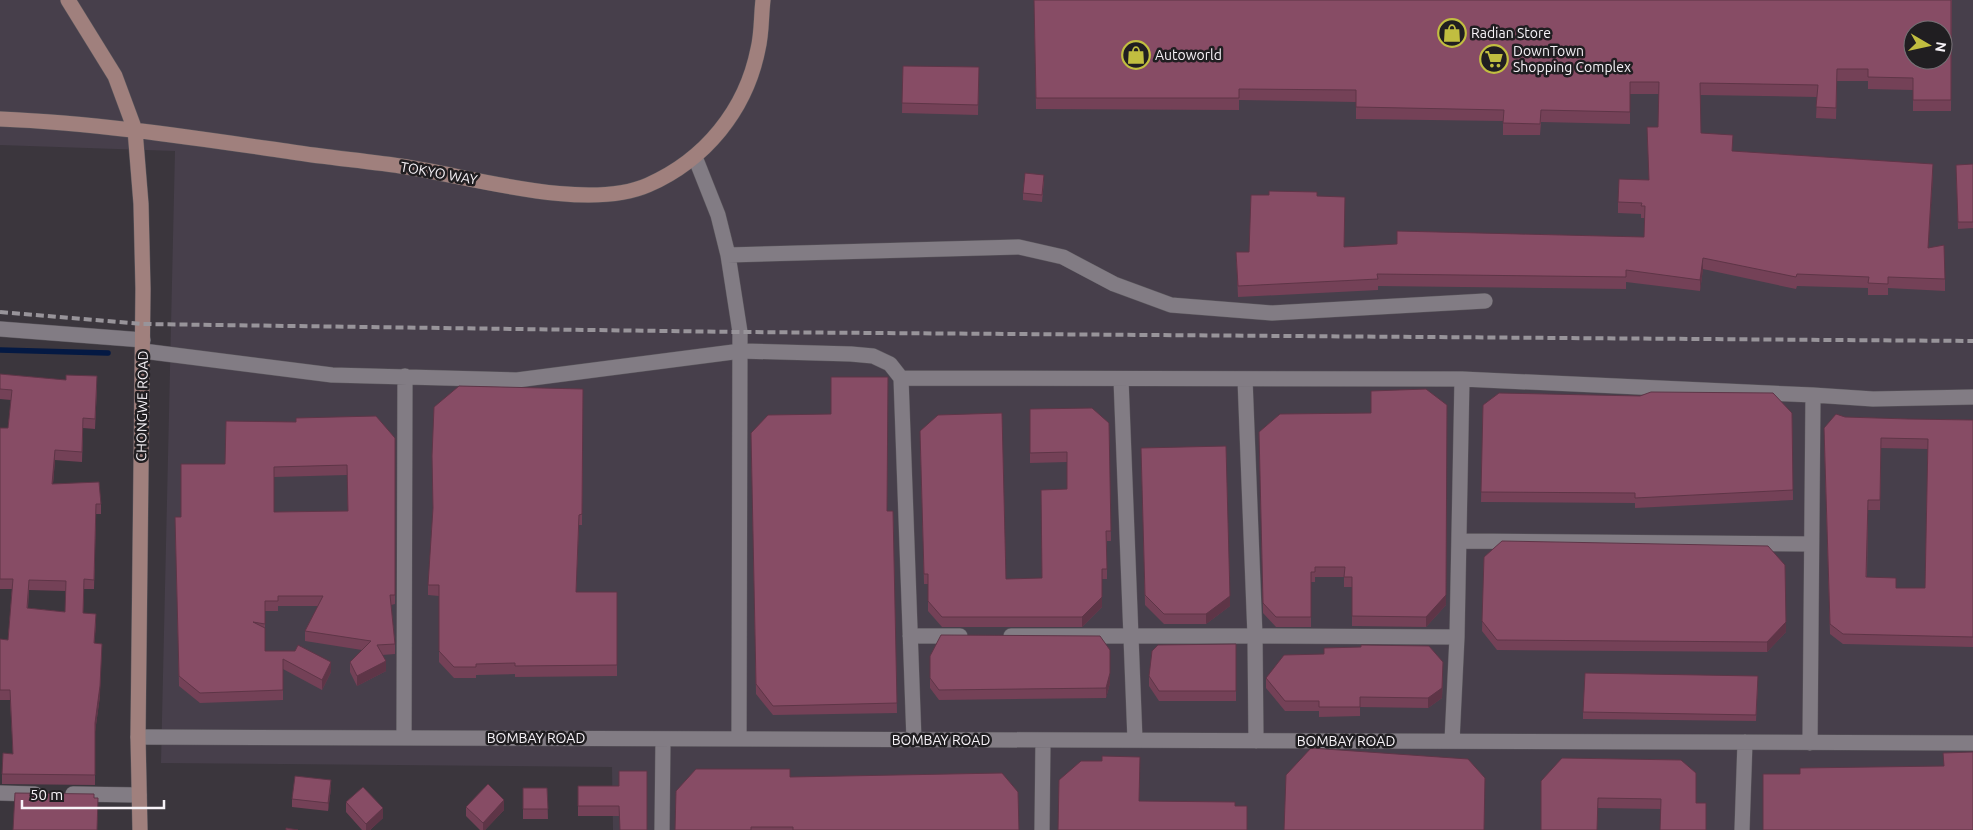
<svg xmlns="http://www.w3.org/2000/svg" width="1973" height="830" viewBox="0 0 1973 830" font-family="Ubuntu,sans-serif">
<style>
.built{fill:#473f4b;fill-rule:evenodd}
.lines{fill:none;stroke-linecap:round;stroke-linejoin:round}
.stream{stroke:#041943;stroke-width:5.5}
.street-casing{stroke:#59555b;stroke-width:16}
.secondary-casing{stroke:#59555b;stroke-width:16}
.street{stroke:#827c84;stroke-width:15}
.secondary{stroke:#a0807d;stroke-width:15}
.rail{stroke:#98949a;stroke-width:4;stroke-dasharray:8 4;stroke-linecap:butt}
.wall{fill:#744157;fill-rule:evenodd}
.shaded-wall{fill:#5e3547}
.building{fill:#874c65;stroke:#5e3547;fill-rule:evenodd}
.labels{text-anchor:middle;stroke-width:5;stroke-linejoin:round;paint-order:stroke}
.poi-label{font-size:14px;fill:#f7f3f8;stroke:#201e21;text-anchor:start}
.street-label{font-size:14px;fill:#f7f3f8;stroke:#201e21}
</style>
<rect width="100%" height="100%" fill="#3b363d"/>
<path class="built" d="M 0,0 L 1973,0 L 1973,830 L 613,830 L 612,767 L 161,763 L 175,151 L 0,145 ZM 1913,30 L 1943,30 L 1943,60 L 1913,60 Z"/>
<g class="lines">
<path class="stream" d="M 0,350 L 108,353"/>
<defs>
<path id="street" d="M 695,157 L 718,215 L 728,255 L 740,332 L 739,739
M 728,255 L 1019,247 L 1063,257 L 1114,284 L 1171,305 L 1272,313 L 1485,301
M 0,329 L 143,340
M 143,351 L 332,375 L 517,380 L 741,351 L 851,354 L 873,356 L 890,364 L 901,378
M 1121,379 L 1135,740
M 1459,541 L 1811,544
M 910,636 L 960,636
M 1011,636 L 1255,636 L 1245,379
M 138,737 L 1973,743
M 404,738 L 405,376
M 914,740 L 901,378 L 1462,379 L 1813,395 L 1873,399 L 1973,397
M 1256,741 L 1255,636 L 1457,637
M 1452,741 L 1457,637 L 1462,379
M 1810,743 L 1813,395
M 0,793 L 35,794
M 73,794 L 139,795
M 662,830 L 663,739
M 1042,830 L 1043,740
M 1742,830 L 1745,742"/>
<path id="secondary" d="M 68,0 L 115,76 L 135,130 L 141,204 L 143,289 L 138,737 L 140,830
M 0,119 C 98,123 195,138 292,152 C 330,158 369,161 407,167 C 472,177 587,212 648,185 C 705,160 746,110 758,49 C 762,33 761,16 763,0"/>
</defs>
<use href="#street" class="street-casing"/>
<use href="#secondary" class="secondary-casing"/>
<use href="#street" class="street"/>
<use href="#secondary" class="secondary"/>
<path class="rail" d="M 0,312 L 143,324 L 740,332 L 1973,341"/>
</g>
<path class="wall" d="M 1034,0 L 1952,0 L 1951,111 L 1913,111 L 1913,90 L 1868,89 L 1868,81 L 1837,81 L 1836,119 L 1816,118 L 1817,97 L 1700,95 L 1701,133 L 1732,151 L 1933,176 L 1928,248 L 1945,279 L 1945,291 L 1888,288 L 1888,295 L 1868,295 L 1868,288 L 1797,286 L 1796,289 L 1703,269 L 1700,291 L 1626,282 L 1626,289 L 1378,286 L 1378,290 L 1238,297 L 1236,252 L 1249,252 L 1317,196 L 1344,247 L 1644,237 L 1644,218 L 1641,218 L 1641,214 L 1618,213 L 1618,202 L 1649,180 L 1658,127 L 1659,94 L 1630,94 L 1630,124 L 1541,122 L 1540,135 L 1503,135 L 1503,121 L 1356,119 L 1356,102 L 1239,100 L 1239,110 L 1036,109 Z
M 903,66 L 979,67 L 978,115 L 902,113 Z
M 1973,164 L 1973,228 L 1958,229 L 1956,165 Z
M 1044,181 L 1042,202 L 1023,200 L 1023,193 Z
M 0,374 L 97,386 L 95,429 L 83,428 L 82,462 L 55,460 L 53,484 L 101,504 L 101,514 L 96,514 L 94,589 L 84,589 L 83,613 L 96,624 L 94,643 L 100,696 L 95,732 L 95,785 L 2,784 L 2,774 L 13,754 L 10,700 L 0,700 L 0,639 L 8,640 L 12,589 L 0,589 L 0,428 L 8,428 L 11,400 L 0,399 ZM 29,590 L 66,591 L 65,612 L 28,608 Z
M 583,389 L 582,525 L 579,525 L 576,592 L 617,592 L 617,676 L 515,677 L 515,674 L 476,675 L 476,678 L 454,678 L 439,662 L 439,596 L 428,595 L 428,585 Z
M 1483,405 L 1792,413 L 1793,500 L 1635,508 L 1635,503 L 1481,502 Z
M 1030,409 L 1109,423 L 1111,541 L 1107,541 L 1107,579 L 1102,579 L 1102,607 L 1082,627 L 942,627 L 928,611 L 928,584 L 924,584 L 920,431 L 1006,579 L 1042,578 L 1067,489 L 1067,462 L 1030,463 Z
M 831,414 L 887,511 L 893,511 L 897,713 L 773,715 L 756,694 L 751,433 Z
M 1845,417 L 1908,419 L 1973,420 L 1973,647 L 1843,644 L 1830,634 L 1824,438 ZM 1881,448 L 1928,449 L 1925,588 L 1896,588 L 1867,577 L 1868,510 L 1880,510 Z
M 1259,432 L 1446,605 L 1426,627 L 1352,626 L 1352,587 L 1344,587 L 1344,577 L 1315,577 L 1315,582 L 1311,582 L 1311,627 L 1276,627 L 1263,613 Z
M 395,438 L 395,604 L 391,605 L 395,644 L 395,654 L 382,655 L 386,671 L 357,686 L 350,672 L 350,662 L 362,650 L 305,641 L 305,631 L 318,606 L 278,606 L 278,611 L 265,611 L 265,651 L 331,672 L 322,690 L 283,669 L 283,700 L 200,703 L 179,686 L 175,517 L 181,517 L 225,464 ZM 347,475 L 348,511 L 274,512 L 274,477 Z
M 1141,448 L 1230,606 L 1206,624 L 1164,624 L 1145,605 Z
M 1484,557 L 1786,632 L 1767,652 L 1497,650 L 1482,631 Z
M 1236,644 L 1236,701 L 1159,701 L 1149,686 L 1149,676 Z
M 930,656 L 1110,683 L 1106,698 L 939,700 L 930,688 Z
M 1443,672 L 1442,698 L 1428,708 L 1360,707 L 1360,716 L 1319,717 L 1319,711 L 1285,711 L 1266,688 L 1266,678 Z
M 1758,683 L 1756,721 L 1583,719 L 1583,712 Z
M 1562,758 L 1681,760 L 1661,809 L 1598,808 Z
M 790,777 L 1019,830 L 675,830 Z
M 578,786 L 619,786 L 619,816 L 578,816 Z
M 331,788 L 328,811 L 292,807 L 292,799 Z
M 523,788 L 547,788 L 548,819 L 523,819 Z
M 346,802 L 383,818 L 370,830 L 362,830 L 346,812 Z
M 466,807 L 504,810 L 485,830 L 480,830 L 466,816 Z"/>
<path class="shaded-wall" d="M 1933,164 L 1933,176 L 1928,259 L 1928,248 Z
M 1703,258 L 1703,269 L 1700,291 L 1700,280 Z
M 1447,415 L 1446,605 L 1426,627 L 1426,617 Z
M 55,450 L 55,460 L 52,494 L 52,484 Z
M 1230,596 L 1230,606 L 1206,624 L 1206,614 Z
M 1102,597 L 1102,607 L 1082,627 L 1082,617 Z
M 96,614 L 96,624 L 94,653 L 94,643 Z
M 1786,622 L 1786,632 L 1767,652 L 1767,642 Z
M 102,644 L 100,696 L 95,732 L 95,785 L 95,723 Z
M 386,661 L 386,671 L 357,686 L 357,676 Z
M 331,662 L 331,672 L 322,690 L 322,680 Z
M 1443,662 L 1442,698 L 1428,708 L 1428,698 Z
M 1110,673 L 1110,683 L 1106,698 L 1106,688 Z
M 331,780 L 331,788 L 328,811 L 328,803 Z
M 504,800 L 504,810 L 485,830 L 483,830 L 483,823 Z
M 383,808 L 383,818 L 370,830 L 366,830 L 366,824 Z"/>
<path class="building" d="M 1034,0 L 1951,0 L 1951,100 L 1913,100 L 1913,78 L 1868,77 L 1868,69 L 1837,69 L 1836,108 L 1816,107 L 1818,85 L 1700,83 L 1701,133 L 1733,135 L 1732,151 L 1933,164 L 1928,248 L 1944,245 L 1945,279 L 1888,277 L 1888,284 L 1868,283 L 1869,277 L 1797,274 L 1796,277 L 1703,258 L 1700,280 L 1626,270 L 1626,277 L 1377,274 L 1378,279 L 1238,286 L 1236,252 L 1249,252 L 1251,195 L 1269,195 L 1269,191 L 1317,192 L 1317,196 L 1345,197 L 1344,247 L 1397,244 L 1397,231 L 1644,237 L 1645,206 L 1641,206 L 1642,203 L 1618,202 L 1619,179 L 1649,180 L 1647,127 L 1658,127 L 1659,82 L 1630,82 L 1630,112 L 1541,110 L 1540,124 L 1503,123 L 1504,110 L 1356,107 L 1356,90 L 1239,89 L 1239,98 L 1036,98 ZM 1913,30 L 1943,30 L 1943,60 L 1913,60 Z
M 903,66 L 979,67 L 978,105 L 902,103 Z
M 1973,164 L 1973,222 L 1958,222 L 1956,165 Z
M 1025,173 L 1044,175 L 1042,195 L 1023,193 Z
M 0,374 L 66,380 L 66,375 L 97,376 L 95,419 L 83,418 L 82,452 L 55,450 L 52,484 L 99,482 L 101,504 L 96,504 L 94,580 L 84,579 L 83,613 L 96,614 L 94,643 L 102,644 L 100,686 L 95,723 L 95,775 L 2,774 L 3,753 L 13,754 L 10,690 L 0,690 L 0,639 L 8,640 L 13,579 L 0,579 L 0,428 L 8,428 L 12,390 L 0,389 ZM 29,580 L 66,581 L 65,612 L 27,608 Z
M 831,377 L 888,377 L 887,511 L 893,511 L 897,703 L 773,706 L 756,684 L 751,433 L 768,415 L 831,414 Z
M 459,386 L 583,389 L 582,514 L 579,515 L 576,592 L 617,592 L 617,665 L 515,666 L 515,663 L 476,664 L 476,667 L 454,667 L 439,651 L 439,585 L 428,585 L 433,508 L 432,456 L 434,407 Z
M 1426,389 L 1447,405 L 1446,595 L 1426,617 L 1352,616 L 1352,577 L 1344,577 L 1345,567 L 1315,567 L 1315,572 L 1311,572 L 1311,617 L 1276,617 L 1263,603 L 1259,432 L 1280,414 L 1371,413 L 1371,391 Z
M 1651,392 L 1773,393 L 1792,413 L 1793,490 L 1635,498 L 1635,493 L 1481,492 L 1483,405 L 1499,393 L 1640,396 Z
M 1092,408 L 1109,423 L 1111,531 L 1106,531 L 1107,569 L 1102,569 L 1102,597 L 1082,617 L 942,617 L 928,601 L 928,574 L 924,574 L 920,431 L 938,415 L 1002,413 L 1006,579 L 1042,578 L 1041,490 L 1067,489 L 1067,452 L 1030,453 L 1030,409 Z
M 1836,414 L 1845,417 L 1908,419 L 1973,420 L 1973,637 L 1843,634 L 1830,624 L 1824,428 ZM 1881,438 L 1928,439 L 1925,588 L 1896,588 L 1896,578 L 1866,577 L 1868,500 L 1880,500 Z
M 376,416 L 395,438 L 395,595 L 390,595 L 395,644 L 377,645 L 386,661 L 357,676 L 350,662 L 371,641 L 305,631 L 323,596 L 278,596 L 278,601 L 265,601 L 265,624 L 253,622 L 265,628 L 265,651 L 295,651 L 298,645 L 331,662 L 322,680 L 283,659 L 283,690 L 200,693 L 179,676 L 175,517 L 181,517 L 181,464 L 225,464 L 226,421 L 296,422 L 296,418 ZM 347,465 L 348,511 L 274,512 L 274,467 Z
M 1226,446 L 1230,596 L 1206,614 L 1164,614 L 1145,595 L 1141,448 Z
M 1502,541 L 1768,546 L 1785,565 L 1786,622 L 1767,642 L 1497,640 L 1482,621 L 1484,557 Z
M 941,635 L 1100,636 L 1110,650 L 1110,673 L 1106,688 L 939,690 L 930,678 L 930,656 Z
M 1236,644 L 1236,691 L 1159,691 L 1149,676 L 1152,651 L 1158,645 Z
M 1361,645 L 1429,646 L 1443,662 L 1442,688 L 1428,698 L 1360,697 L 1360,707 L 1319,707 L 1319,701 L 1285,701 L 1266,678 L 1284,655 L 1324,654 L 1324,648 L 1361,647 Z
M 1585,673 L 1758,676 L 1756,715 L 1583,712 Z
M 1311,748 L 1468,759 L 1485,778 L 1484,830 L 1284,830 L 1286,775 Z
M 1973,752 L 1973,830 L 1763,830 L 1763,774 L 1800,774 L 1800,768 L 1944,766 L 1943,753 Z
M 1102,756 L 1140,757 L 1139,801 L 1235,802 L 1235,806 L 1247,806 L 1247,830 L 1058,830 L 1059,780 L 1081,761 L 1102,761 Z
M 1562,758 L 1681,760 L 1696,773 L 1696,803 L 1706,803 L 1706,830 L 1660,830 L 1661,799 L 1598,798 L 1597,830 L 1541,830 L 1541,781 Z
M 696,769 L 790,769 L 790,777 L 1002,773 L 1018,792 L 1019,830 L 793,830 L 793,827 L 751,827 L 751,830 L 675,830 L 676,791 Z
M 619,771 L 647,771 L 647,830 L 620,830 L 619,806 L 578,806 L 578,786 L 619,786 Z
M 295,776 L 331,780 L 328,803 L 292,799 Z
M 488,784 L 504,800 L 483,823 L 466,807 Z
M 363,787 L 383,808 L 366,824 L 346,802 Z
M 523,788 L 547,788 L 548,809 L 523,809 Z
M 15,793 L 94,794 L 94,798 L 98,798 L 97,830 L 13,830 Z
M 286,828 L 298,830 L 286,830 Z"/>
<defs>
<symbol id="shop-ring" viewBox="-11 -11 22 22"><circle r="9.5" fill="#201e21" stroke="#c1be40" stroke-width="1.5"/><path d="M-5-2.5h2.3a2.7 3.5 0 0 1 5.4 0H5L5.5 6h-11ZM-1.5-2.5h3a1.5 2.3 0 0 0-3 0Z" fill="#c1be40"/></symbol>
<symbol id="supermarket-ring" viewBox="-11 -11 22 22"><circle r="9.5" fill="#201e21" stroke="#c1be40" stroke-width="1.5"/><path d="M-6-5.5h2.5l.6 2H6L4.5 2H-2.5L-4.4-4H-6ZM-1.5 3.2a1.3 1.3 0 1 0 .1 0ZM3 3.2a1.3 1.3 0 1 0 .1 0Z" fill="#c1be40"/></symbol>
</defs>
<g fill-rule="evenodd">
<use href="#shop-ring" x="1436" y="17" width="32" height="32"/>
<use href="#shop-ring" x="1120" y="39" width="32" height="32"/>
<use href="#supermarket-ring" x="1478" y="43" width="32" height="32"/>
</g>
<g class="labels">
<g class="poi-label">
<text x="1471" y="38">Radian Store</text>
<text x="1513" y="56">DownTown<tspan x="1513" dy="16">Shopping Complex</tspan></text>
<text x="1155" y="60">Autoworld</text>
</g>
<g class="street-label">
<text transform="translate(439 173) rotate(10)" y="5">TOKYO WAY</text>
<text transform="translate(142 406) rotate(-89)" y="5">CHONGWE ROAD</text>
<text x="536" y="743">BOMBAY ROAD</text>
<text x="941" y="745">BOMBAY ROAD</text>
<text x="1346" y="746">BOMBAY ROAD</text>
</g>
</g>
<g transform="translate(1928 45) rotate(99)"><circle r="24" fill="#201e21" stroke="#767377"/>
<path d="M0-4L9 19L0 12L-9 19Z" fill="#c1be40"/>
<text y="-8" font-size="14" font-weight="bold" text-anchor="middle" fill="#f7f3f8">N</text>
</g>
<path d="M22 800v8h142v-8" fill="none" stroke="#f7f3f8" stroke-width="2.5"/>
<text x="30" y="800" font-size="15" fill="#f7f3f8" stroke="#201e21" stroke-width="4" paint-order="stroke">50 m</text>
</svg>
